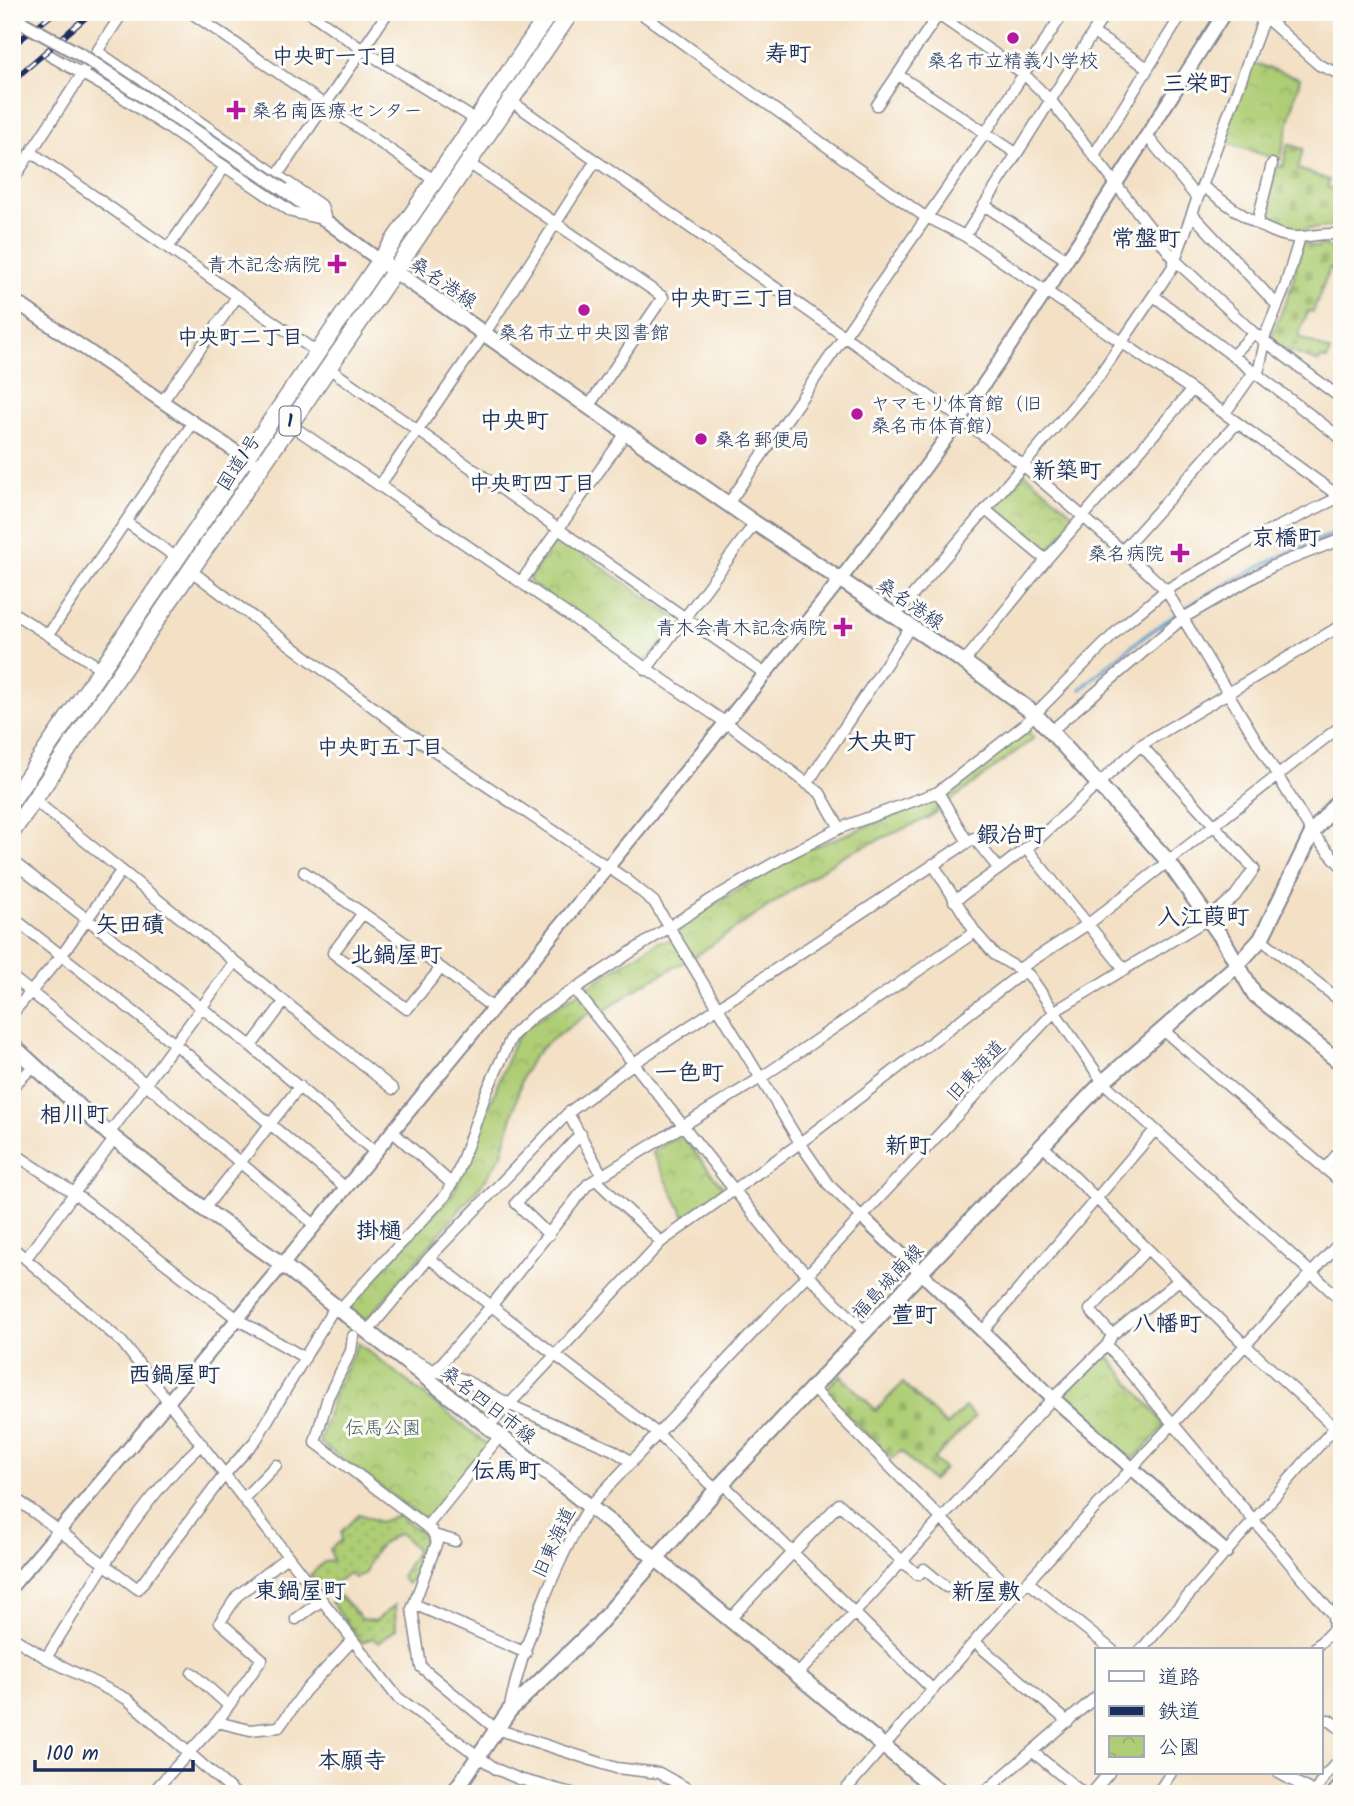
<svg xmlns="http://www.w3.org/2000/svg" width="1354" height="1806" viewBox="0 0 1354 1806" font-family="Kalam,'Klee One',sans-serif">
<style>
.cemetery{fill:url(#cemetery-stones);stroke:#647e69;stroke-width:2}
.park{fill:url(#park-crowns);stroke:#647e69;stroke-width:2}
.garden{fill:url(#garden-dots);stroke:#647e69;stroke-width:2}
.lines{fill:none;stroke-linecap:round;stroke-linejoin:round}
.stream{stroke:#5aa1d0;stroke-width:3.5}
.minor-casing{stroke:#878892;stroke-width:13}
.tertiary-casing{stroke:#878892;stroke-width:16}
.secondary-casing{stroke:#878892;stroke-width:18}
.trunk-casing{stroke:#878892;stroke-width:19}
.minor{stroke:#fff;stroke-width:10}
.tertiary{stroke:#fff;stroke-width:12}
.secondary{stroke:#fff;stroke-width:14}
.trunk{stroke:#fff;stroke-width:16}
.rail-casing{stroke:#1b2f5e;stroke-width:6}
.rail{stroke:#fdfcf7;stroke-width:3.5;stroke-dasharray:10;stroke-linecap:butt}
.tertiary-bridge-casing{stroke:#878892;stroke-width:16;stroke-linecap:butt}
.tertiary-bridge{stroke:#fff;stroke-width:12}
.poi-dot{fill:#b5179e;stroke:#fdfcf7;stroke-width:2.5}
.labels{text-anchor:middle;stroke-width:6;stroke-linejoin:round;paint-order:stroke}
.shield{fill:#fdfcf7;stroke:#5f6c8c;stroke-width:2}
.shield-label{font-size:18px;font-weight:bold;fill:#1b2f5e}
.poi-label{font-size:19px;fill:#1b2f5e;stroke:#fdfcf7;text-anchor:start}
.street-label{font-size:19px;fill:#1b2f5e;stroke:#fdfcf7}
.park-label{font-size:19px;fill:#475e65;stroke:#fdfcf7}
.neighbourhood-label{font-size:21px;font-weight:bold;fill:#1b2f5e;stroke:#fdfcf7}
.quarter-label{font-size:23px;font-weight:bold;fill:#1b2f5e;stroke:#fdfcf7}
</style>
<defs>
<pattern id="cemetery-stones" width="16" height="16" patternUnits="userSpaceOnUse" patternTransform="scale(1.75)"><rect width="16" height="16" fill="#aecd74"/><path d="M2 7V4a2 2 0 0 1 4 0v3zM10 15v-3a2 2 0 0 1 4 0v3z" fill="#95b067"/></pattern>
<pattern id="park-crowns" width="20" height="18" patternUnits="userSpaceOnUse" patternTransform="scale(1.75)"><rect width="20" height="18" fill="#aecd74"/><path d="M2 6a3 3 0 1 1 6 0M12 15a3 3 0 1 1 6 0" fill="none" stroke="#95b067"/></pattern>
<pattern id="garden-dots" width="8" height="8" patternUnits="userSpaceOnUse" patternTransform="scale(1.75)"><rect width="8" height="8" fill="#aecd74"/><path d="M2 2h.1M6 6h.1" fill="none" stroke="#95b067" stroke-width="1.8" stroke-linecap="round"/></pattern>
</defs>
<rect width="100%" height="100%" fill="#fdfcf7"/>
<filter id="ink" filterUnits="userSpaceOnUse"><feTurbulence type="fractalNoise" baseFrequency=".0143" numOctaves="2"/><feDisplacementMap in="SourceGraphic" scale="14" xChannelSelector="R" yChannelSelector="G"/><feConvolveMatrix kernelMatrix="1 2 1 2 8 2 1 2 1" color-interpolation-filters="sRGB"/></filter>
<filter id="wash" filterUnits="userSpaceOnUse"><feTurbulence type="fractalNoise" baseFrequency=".00686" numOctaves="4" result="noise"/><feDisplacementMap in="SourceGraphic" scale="28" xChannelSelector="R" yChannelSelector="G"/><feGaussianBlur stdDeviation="1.57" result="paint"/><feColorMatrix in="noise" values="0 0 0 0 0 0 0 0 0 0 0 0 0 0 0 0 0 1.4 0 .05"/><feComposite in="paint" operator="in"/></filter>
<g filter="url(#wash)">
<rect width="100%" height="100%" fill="#f3e0c5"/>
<path class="cemetery" d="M 1288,144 L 1303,149 L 1298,169 L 1329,180 L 1327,187 L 1342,194 L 1342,214 L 1338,226 L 1292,231 L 1262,219 L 1277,165 L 1283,167 Z
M 1302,242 L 1318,248 L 1320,244 L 1342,253 L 1342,272 L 1330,268 L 1313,312 L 1308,311 L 1298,337 L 1330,351 L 1327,360 L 1321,358 L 1319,362 L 1272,345 L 1270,340 L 1291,288 Z
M 840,1375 L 876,1410 L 903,1383 L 947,1426 L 965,1407 L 975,1417 L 934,1459 L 944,1469 L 932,1481 L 901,1451 L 892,1459 L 823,1392 Z"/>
<path class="park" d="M 1250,62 L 1300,78 L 1280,160 L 1221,141 Z
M 1025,473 L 1077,517 L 1044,555 L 993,511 Z
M 562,539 L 674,617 L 675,623 L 648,661 L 642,661 L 530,583 L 529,579 L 556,540 Z
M 1027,729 L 1034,738 L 928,818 L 842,856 L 694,957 L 645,983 L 604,1011 L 586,1015 L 546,1044 L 533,1057 L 523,1075 L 502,1154 L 486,1179 L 369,1317 L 364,1319 L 347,1308 L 452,1195 L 465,1169 L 515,1040 L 525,1028 L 553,1009 L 659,941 L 668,941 L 678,934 L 682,924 L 801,852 L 934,800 Z
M 681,1135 L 722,1186 L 722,1189 L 685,1217 L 652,1152 Z
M 358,1343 L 488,1445 L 429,1518 L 424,1519 L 319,1442 L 335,1391 Z
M 1106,1354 L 1163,1422 L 1164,1427 L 1136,1457 L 1130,1458 L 1064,1398 L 1064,1394 Z"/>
<path class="garden" d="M 359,1514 L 380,1522 L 398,1515 L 425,1536 C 422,1551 421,1574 407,1584 L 401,1577 L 417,1550 L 400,1533 C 380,1542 372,1552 365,1573 L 355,1578 L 349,1573 L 325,1590 L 310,1575 L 324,1562 L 333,1561 L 330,1549 L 341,1540 L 341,1532 Z
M 340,1596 L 362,1619 L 375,1621 L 395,1605 L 396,1629 L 379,1643 L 372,1638 L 362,1643 L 331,1602 Z"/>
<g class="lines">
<path class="stream" d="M 1081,689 C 1156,619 1246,567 1342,531"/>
</g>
</g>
<g filter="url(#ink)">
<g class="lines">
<defs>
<path id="minor" d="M 123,12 L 31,152 L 318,353
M 190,12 L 434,180
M 309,12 L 363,50 L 476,120
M 639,12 L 921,214 L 965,236 L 1192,390 L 1340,497
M 934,12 L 1024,74 L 1052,102 L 1176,261 L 1254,333 L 1342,399
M 1259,12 L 1319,65 L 1342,75
M 1093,33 L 1148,68
M 49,55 L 121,96 L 292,212 L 326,220 L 322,206 L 97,51
M 898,75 L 1016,153
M 511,101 L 960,418 L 1023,465 L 1147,572 L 1166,590 L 1312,833 L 1342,867
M 877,105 L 938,15
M 1147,136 L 1197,198
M 1094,155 L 1183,12
M 467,162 L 663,297 L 588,407
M 278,174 L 388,12
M 12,182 L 31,152
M 1202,186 C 1225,202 1265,235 1293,237 C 1310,238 1325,231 1342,235
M 984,205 L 1067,260
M 1192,214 L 1277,305
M 1257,223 L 1272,164
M 965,236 L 1106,12
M 168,248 L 224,168
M 1154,296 L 1342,439
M 1263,341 L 1285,287 L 1300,237
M 1233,355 L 1254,333
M 330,369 L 764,673
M 1258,373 L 1265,342
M 162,402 L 237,297
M 1225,413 L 1254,372
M 288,423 L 735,729 L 820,793 L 840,828
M 380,485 L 485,333 L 595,162
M 728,504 L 986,132 L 1064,12
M 987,511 L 1046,560
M 126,522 L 177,558
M 1123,550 L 1237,423
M 190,570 L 405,731 L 627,880 L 654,902 L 800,1143 L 828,1184 L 862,1217
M 521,582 L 626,433
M 12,612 L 48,635 L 193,423
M 895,616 L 1099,376 L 1172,268 L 1266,12
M 48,635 L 102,669
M 964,662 L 1046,560 L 1192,390
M 646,670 L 755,523
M 1051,731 L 1183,618 L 1273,566 L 1342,539
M 807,784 L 911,626
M 938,792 L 967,841
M 34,800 L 393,1089
M 1026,848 L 1125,970
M 12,861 L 251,1046 L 376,1153
M 933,864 L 975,932 L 995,955 L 1029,975 L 1103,1082 L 1342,1301
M 304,872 L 441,968
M 954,901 L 999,869
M 363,913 L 333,953 L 407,1009 L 441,968 L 493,1008
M 12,917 L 175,1044 L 346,1188
M 1261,939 L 1342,1002
M 1019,969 L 1091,922 L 1342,725
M 12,977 L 146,1084 L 315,1225
M 575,990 L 779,1246 L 866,1333
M 12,1014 L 62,955 L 121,871
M 1163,1030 L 1342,1183
M 251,1046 L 284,1002
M 12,1087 L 35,1065
M 568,1113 L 602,1175
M 393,1132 L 452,1184
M 109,1134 L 234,963
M 1042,1145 L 1245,1345 L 1342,1434
M 12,1152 L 74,1193 L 239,1320 L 305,1358
M 1325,1169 L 1342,1148
M 596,1180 L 661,1242
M 204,1209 L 300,1086
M 549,1235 L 516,1203 L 581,1134
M 12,1247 L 122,1342 L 397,1697 L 496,1769 L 519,1779 L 575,1794
M 27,1257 L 115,1138
M 429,1258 L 658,1434 L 716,1490
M 338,1311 L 445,1196 L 458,1172 L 486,1093 L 512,1036 L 532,1017 L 712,899 L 791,853 L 840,828 L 938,792 L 1023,726 L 1122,626 L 1166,590 L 1265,533 L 1342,496
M 984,1330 L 1155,1130
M 367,1332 L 429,1258 L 568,1113 L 634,1063 L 974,838 L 999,869 L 1038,839 L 1141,745 L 1342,625
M 1112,1335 L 1179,1280
M 353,1336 L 351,1351 L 328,1397 L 315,1442 L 432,1531 L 437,1542 L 412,1609 L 421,1667 L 496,1729 L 616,1768 L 659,1773 L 697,1794
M 1107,1345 L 1333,1615
M 406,1356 L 435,1371 L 462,1379 L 517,1408 L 613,1450 L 632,1462
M 427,1380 L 492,1305 L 588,1184 L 759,1079 L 975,932
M 813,1389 L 1016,1594
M 488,1427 L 661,1242 L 800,1143 L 1023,972
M 723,1484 L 933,1690
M 12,1496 L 138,1589 L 225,1474 L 256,1440 L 334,1308
M 243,1499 L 276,1465
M 427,1526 L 500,1436
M 434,1535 L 455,1541
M 1028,1582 L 1112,1650
M 1342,1603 L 1333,1615 L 1334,1629 L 1342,1638
M 414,1604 L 526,1653
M 296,1619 L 321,1601
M 730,1619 L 839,1504 L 918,1575 L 924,1569 L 946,1587
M 12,1637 L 46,1658 L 127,1699 L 236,1794
M 976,1643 L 1068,1722
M 1141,1650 L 1342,1419
M 1313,1650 L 1334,1629
M 46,1658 C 90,1588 140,1499 202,1444
M 192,1673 L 228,1705
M 797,1675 L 1053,1398 L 1107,1345 L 1112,1335 L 1090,1310 L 1147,1249
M 509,1711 C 521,1649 556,1561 589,1507 L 1055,1011 L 1208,919 L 1235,896 L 1254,869 L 1141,745
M 1329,1720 L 1342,1730
M 217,1722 L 250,1730 L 279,1727 L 305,1691 L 352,1641
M 1033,1752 L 1084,1794
M 1279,1773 L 1317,1794
M 1315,1792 L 1326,1774 L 1342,1758
M 151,1794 L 217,1722 L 262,1659 L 220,1622 L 237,1596 L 288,1556
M 842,1794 L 1016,1594 L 1342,1240
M 982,1794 L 1097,1696
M 1091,1794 L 1109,1773
M 1157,1794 L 1171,1773"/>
<path id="tertiary" d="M 284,190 L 379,260
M 12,299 L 251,462
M 862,1217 L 1053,1398 L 1226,1552
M 12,1586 C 212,1353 406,1116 599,878 C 722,725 851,575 963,414 C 1055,283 1139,147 1225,12
M 1333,1794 L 1342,1783"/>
<path id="secondary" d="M 379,260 L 755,523 L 964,662 L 1035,714 L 1167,860 L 1224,941 L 1255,995 L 1342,1064
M 12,1045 L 109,1134 L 204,1209 L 283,1265 L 655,1558 L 942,1794
M 453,1794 L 509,1711 L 597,1626 L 716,1490 L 922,1271 L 1103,1082 L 1238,964 L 1261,939 L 1312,833 L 1342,796"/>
<path id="trunk" d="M 12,800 L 550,12
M 12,832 L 571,12"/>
</defs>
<use href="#minor" class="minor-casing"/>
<use href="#tertiary" class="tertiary-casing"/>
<use href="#secondary" class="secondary-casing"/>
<use href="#trunk" class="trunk-casing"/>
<use href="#minor" class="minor"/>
<use href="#tertiary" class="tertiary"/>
<use href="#secondary" class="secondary"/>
<use href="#trunk" class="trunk"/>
<defs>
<path id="rail" d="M 12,23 L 26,12
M 12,46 L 55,12
M 12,81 L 92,12"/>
</defs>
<use href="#rail" class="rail-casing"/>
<use href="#rail" class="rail"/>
<defs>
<path id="tertiary-bridge" d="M 12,17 L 81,55 L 284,190"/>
</defs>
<use href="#tertiary-bridge" class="tertiary-bridge-casing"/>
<use href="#tertiary-bridge" class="tertiary-bridge"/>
</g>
</g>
<g class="poi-dot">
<circle cx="1013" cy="38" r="7"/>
<path d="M232.5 99.5h7v7h7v7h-7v7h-7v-7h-7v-7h7z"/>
<path d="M333.5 253.5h7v7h7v7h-7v7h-7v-7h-7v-7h7z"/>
<circle cx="584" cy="310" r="7"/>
<circle cx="857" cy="414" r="7"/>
<circle cx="701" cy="439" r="7"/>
<path d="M1176.5 542.5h7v7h7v7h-7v7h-7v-7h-7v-7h7z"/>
<path d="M839.5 616.5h7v7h7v7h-7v7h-7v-7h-7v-7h7z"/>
</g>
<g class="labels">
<rect class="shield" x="279.5" y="406.5" width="21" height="29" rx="5"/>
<g class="shield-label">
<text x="290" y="427">1</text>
</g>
<g class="poi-label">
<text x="1013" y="67" text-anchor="middle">桑名市立精義小学校</text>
<text x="252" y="117">桑名南医療センター</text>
<text x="321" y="271" text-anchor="end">青木記念病院</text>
<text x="584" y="339" text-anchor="middle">桑名市立中央図書館</text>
<text x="871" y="410">ヤマモリ体育館（旧<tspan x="871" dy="22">桑名市体育館）</tspan></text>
<text x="715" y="446">桑名郵便局</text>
<text x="1164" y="560" text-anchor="end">桑名病院</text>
<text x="827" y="634" text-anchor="end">青木会青木記念病院</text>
</g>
<g class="street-label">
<text transform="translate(444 282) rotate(34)" y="7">桑名港線</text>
<text transform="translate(238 462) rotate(-57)" y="7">国道1号</text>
<text transform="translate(911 603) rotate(34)" y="7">桑名港線</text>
<text transform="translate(975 1070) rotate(-47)" y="7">旧東海道</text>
<text transform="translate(887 1281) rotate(-47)" y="7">福島城南線</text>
<text transform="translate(489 1404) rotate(38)" y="7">桑名四日市線</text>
<text transform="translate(553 1542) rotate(-65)" y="7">旧東海道</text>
</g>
<g class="park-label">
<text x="383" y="1434">伝馬公園</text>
</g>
<g class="neighbourhood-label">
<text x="335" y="63">中央町一丁目</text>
<text x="732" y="305">中央町三丁目</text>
<text x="240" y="344">中央町二丁目</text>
<text x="532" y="490">中央町四丁目</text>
<text x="380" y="754">中央町五丁目</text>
</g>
<g class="quarter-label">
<text x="788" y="61">寿町</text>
<text x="1197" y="91">三栄町</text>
<text x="1146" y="246">常盤町</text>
<text x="514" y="428">中央町</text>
<text x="1067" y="478">新築町</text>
<text x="1286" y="545">京橋町</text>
<text x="881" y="749">大央町</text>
<text x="1011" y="842">鍜冶町</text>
<text x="1203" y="924">入江葭町</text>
<text x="130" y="932">矢田磧</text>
<text x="396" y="962">北鍋屋町</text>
<text x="689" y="1080">一色町</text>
<text x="74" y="1122">相川町</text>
<text x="908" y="1153">新町</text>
<text x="379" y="1238">掛樋</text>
<text x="914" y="1322">萱町</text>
<text x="1167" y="1331">八幡町</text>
<text x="174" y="1382">西鍋屋町</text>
<text x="506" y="1478">伝馬町</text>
<text x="300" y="1598">東鍋屋町</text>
<text x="986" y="1599">新屋敷</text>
<text x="352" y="1768">本願寺</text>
</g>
</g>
<rect width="1354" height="1806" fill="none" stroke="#fdfcf7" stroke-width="42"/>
<rect x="1095" y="1648" width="228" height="126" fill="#fdfcf7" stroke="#a3aaba" stroke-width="2"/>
<rect x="1109" y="1671" width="35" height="10" fill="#ffffff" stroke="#a3aaba" stroke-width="2"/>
<text x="1158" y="1684" font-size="21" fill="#1b2f5e">道路</text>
<rect x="1109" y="1706" width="35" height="10" fill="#1b2f5e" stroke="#a3aaba" stroke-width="2"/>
<text x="1158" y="1718" font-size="21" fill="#1b2f5e">鉄道</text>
<rect x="1109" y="1736" width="35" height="21" fill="url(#park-crowns)" stroke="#a3aaba" stroke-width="2"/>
<text x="1158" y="1754" font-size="21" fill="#1b2f5e">公園</text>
<path d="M35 1760v10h158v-10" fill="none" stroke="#1b2f5e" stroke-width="3.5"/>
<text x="46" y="1760" font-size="21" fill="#1b2f5e" stroke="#fdfcf7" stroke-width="5" paint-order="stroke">100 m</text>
</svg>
